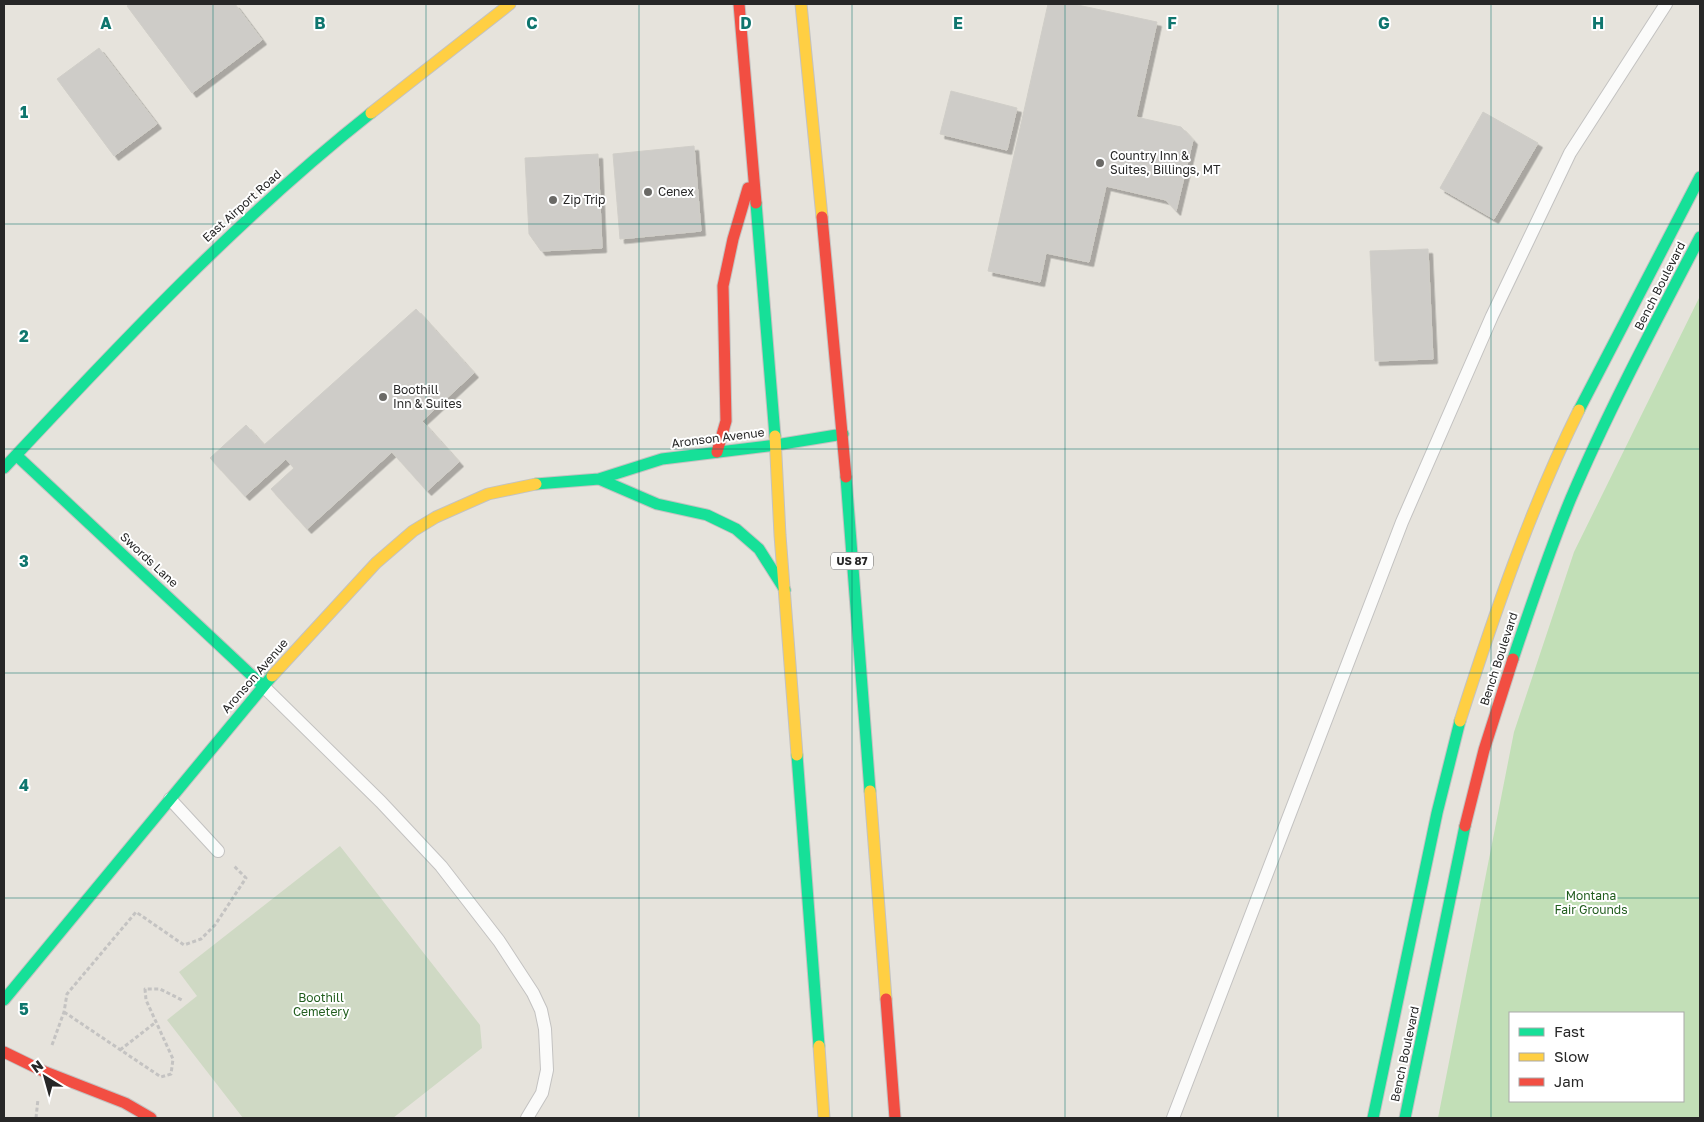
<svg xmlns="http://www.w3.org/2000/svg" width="1704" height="1122" viewBox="0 0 1704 1122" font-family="'Golos Text',sans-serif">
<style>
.green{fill:#c2dfb7;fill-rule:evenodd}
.cemetery{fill:#cfd9c4}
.building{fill:#ceccc8;stroke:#d0cec8;filter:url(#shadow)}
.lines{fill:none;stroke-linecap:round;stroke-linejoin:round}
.lane-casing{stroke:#c3c2c1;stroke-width:14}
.fast-casing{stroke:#c3c2c1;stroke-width:13}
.slow-casing{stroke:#c3c2c1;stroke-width:13}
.jam-casing{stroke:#c3c2c1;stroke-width:13}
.path{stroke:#c4c3c2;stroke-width:3;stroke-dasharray:4 2.5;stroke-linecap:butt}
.lane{stroke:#fbfbfa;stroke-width:12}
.fast{stroke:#16e098;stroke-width:11}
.slow{stroke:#ffcf43;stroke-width:11}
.jam{stroke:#f24e42;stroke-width:11}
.grid{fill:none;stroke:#0f766e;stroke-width:1;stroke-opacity:0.55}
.poi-dot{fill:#6a6966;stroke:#fff;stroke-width:2}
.labels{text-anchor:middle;stroke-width:4;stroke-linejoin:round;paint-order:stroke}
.shield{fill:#fff;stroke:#686868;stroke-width:1}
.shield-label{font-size:11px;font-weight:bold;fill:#272727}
.poi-label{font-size:12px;fill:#272727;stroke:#fff;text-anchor:start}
.street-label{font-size:12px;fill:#272727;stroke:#fff}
.park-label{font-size:12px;fill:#215d1e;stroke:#fff}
.grid-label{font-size:16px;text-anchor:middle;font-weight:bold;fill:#0f766e;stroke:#fff;stroke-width:4;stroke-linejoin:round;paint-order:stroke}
</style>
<defs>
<filter id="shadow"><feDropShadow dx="4.5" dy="4.5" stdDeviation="0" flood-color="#0004"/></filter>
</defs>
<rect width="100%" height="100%" fill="#e6e3dc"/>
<path class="green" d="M 1700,296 L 1700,1118 L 1438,1118 L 1514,732 L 1574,552 ZM 1510,1013 L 1683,1013 L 1683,1101 L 1510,1101 Z"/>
<path class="cemetery" d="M 340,846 L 480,1025 L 482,1048 L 393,1118 L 243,1118 L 167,1020 L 197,996 L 179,972 Z"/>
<path class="building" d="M 130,4 L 235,4 L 262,40 L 192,93 L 127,6 Z
M 1048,4 L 1073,4 L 1157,22 L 1136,117 L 1181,127 L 1193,140 L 1176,211 L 1166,200 L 1106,186 L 1089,262 L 1046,253 L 1040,282 L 988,271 Z
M 99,48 L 157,124 L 114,156 L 57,79 Z
M 951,91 L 1017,108 L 1007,150 L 940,134 Z
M 1483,112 L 1538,143 L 1494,219 L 1440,188 Z
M 694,146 L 701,231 L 620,239 L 613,154 Z
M 598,154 L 602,248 L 541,251 L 529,234 L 525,158 Z
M 1428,249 L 1433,359 L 1375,361 L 1370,251 Z
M 416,309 L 474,373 L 422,421 L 459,462 L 427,491 L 392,452 L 307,529 L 271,489 L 294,468 L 286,459 L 245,496 L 210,458 L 246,425 L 264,445 Z"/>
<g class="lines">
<defs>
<path id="lane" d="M 263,686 L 381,802 L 441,866 L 499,941 L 533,993 L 541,1010 L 545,1029 L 547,1070 L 542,1093 L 527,1118
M 170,799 L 218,851
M 1173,1118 L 1402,522 L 1492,316 L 1570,153 L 1666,4"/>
<path id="fast" d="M 756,203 L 775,436
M 1579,410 L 1700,177
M 16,455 L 263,686
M 4,468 C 120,344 237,219 371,113
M 846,477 L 870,791
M 599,479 L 657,504 L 707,515 L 736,529 L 759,549 L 785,590
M 536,484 L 599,479 L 662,459 L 776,445 L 843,434
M 1513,659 C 1531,605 1549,551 1571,498 C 1609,409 1655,323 1700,237
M 797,755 L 819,1046
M 4,1000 L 272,676
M 1373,1118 L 1437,813 L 1460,721
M 1405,1118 L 1465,826"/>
<path id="slow" d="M 801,4 L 822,217
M 371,113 L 510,4
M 775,436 L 780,535 L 797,755
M 272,676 L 376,563 L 413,531 L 436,517 L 488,494 L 536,484
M 1460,721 C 1494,615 1530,509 1579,410
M 870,791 L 886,999
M 819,1046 L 824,1118"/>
<path id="jam" d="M 739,4 L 756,203
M 822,217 L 846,477
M 717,452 L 726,421 L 723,286 L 733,239 L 748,188
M 1465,826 L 1484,750 L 1513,659
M 886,999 L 895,1118
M 4,1052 L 43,1071 L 125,1103 L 151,1118"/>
</defs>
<use href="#lane" class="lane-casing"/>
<use href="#fast" class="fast-casing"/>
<use href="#slow" class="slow-casing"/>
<use href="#jam" class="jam-casing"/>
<path class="path" d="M 64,1012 L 161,1077 L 171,1074 L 173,1059 L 146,1000 L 145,989 L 160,989 L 182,1000
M 52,1045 L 64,1012 L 67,994 L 136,912 L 184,945 L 201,939 L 215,925 L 246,878 L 233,865
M 120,1050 L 156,1022
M 36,1118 L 38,1099"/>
<use href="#lane" class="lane"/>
<use href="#fast" class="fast"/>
<use href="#slow" class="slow"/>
<use href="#jam" class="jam"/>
</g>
<path class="grid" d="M 213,4 L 213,1118M 426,4 L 426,1118M 639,4 L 639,1118M 852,4 L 852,1118M 1065,4 L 1065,1118M 1278,4 L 1278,1118M 1491,4 L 1491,1118M 4,224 L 1700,224M 4,449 L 1700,449M 4,673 L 1700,673M 4,898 L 1700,898"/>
<g class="poi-dot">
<circle cx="1100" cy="163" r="5"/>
<circle cx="648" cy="192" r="5"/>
<circle cx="553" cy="200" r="5"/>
<circle cx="383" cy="397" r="5"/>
</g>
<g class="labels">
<rect class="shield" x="831" y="552.5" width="42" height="17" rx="4"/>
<g class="shield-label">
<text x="852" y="565">US 87</text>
</g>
<g class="poi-label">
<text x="1110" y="160">Country Inn &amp;<tspan x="1110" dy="14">Suites, Billings, MT</tspan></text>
<text x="658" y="196">Cenex</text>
<text x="563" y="204">Zip Trip</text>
<text x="393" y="394">Boothill<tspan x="393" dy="14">Inn &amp; Suites</tspan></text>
</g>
<g class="street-label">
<text transform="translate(242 206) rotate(-42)" y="4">East Airport Road</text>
<text transform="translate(1660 286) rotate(-63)" y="4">Bench Boulevard</text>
<text transform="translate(718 438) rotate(-7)" y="4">Aronson Avenue</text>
<text transform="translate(149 560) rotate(43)" y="4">Swords Lane</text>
<text transform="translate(1499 659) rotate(-72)" y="4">Bench Boulevard</text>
<text transform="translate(255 676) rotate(-49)" y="4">Aronson Avenue</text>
<text transform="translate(1405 1054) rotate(-78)" y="4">Bench Boulevard</text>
</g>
<g class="park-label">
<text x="1591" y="900">Montana<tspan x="1591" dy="14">Fair Grounds</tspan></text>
<text x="321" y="1002">Boothill<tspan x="321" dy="14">Cemetery</tspan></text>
</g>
</g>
<g class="grid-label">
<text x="106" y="29">A</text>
<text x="320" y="29">B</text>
<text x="532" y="29">C</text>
<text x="746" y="29">D</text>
<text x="958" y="29">E</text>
<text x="1172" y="29">F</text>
<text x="1384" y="29">G</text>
<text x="1598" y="29">H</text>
<text x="24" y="118">1</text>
<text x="24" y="342">2</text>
<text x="24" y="567">3</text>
<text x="24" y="791">4</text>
<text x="24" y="1015">5</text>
</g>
<rect width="1704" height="1122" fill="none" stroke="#272727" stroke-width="10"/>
<rect x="1509" y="1012" width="175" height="90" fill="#ffffff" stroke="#a9a9a9"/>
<rect x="1519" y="1028" width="25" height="8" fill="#16e098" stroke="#a9a9a9"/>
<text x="1554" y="1037" font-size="15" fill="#272727">Fast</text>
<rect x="1519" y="1053" width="25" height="8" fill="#ffcf43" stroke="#a9a9a9"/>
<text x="1554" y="1062" font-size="15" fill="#272727">Slow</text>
<rect x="1519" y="1078" width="25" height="8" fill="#f24e42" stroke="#a9a9a9"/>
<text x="1554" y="1087" font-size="15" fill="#272727">Jam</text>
<g transform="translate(45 1077) rotate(323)" stroke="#ffffff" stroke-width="4" paint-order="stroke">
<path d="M0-4L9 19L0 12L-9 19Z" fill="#272727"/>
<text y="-8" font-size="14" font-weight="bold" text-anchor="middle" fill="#272727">N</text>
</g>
</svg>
